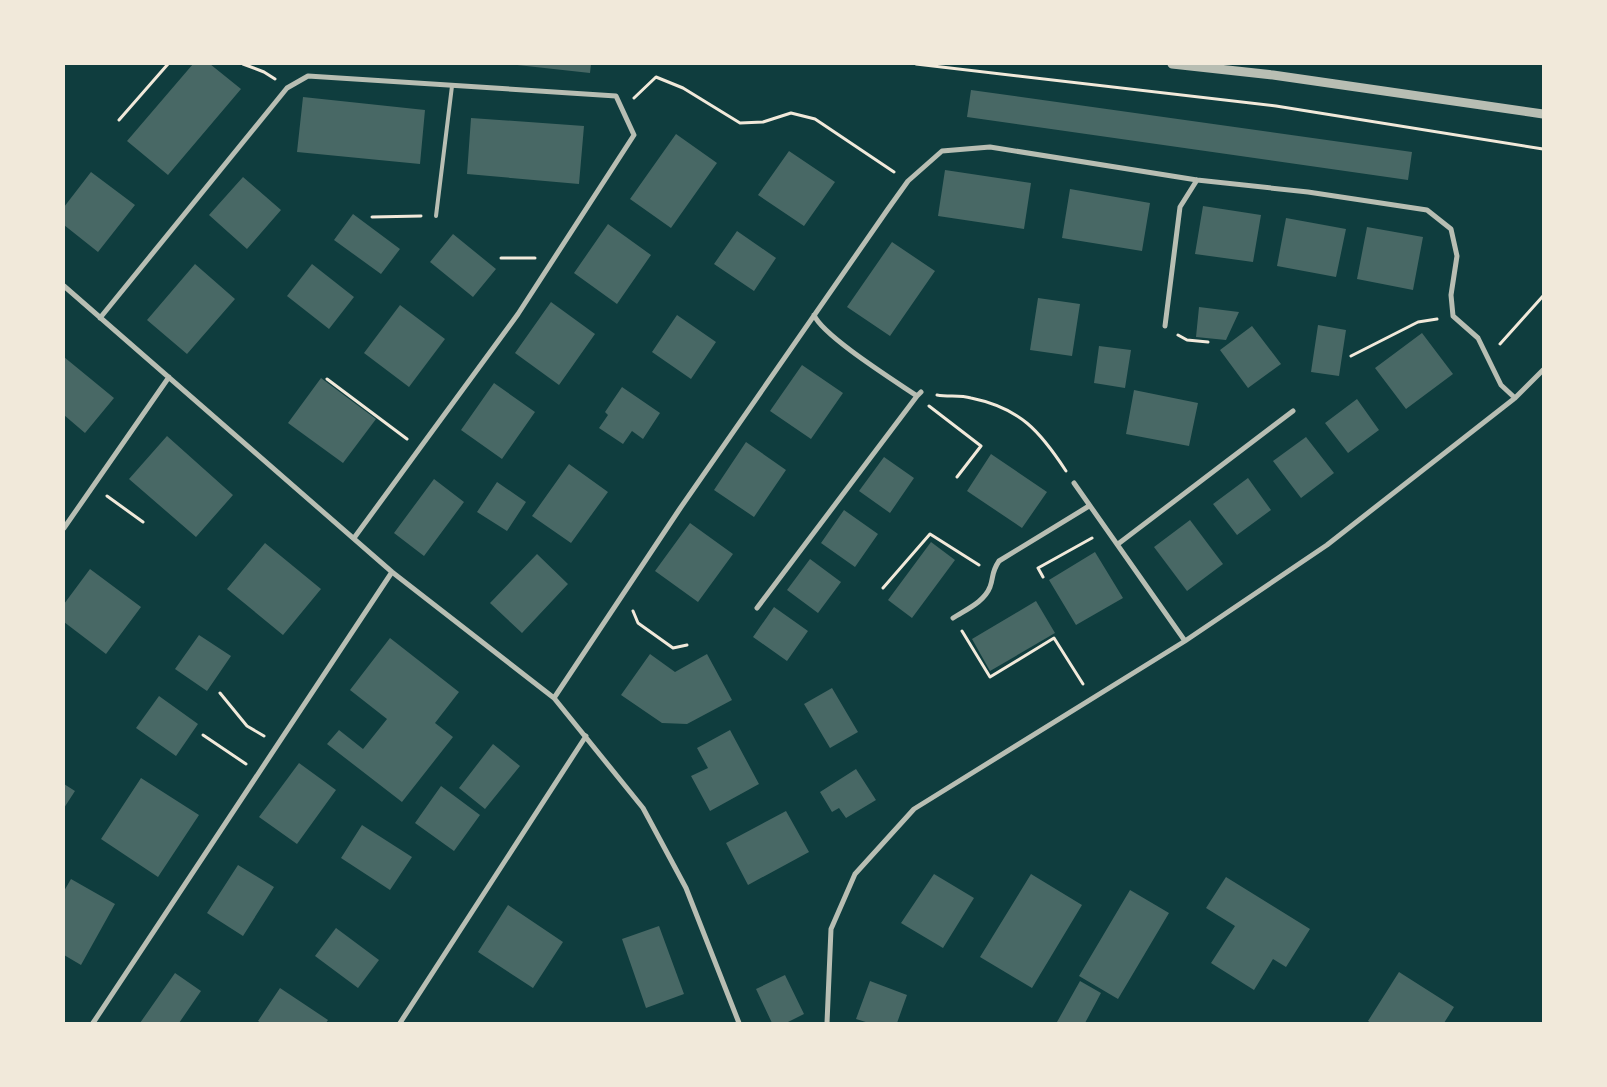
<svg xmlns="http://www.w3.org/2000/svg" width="1607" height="1087" viewBox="0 0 1607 1087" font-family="Rubik,sans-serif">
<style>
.building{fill:#486865}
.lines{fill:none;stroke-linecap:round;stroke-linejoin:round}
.path{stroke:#f1e9da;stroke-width:3}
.service{stroke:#b8beb3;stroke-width:4}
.minor{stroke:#b8beb3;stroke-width:5}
.tertiary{stroke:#b8beb3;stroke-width:9}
</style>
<rect width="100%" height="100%" fill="#0f3d3e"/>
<path class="building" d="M 193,64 L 210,64 L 241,89 L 168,175 L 127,141 Z
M 507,64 L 591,64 L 590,73 Z
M 971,90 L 1412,152 L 1408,180 L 967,117 Z
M 303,97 L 425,110 L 420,164 L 297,152 Z
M 471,118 L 584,126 L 579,184 L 467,174 Z
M 676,134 L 717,163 L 671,228 L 630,199 Z
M 789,151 L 835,182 L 804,226 L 758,195 Z
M 945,170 L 1031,183 L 1024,229 L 938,216 Z
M 91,172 L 135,205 L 98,252 L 64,225 L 64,207 Z
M 243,177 L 281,210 L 247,249 L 209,215 Z
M 1070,189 L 1150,203 L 1142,251 L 1062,238 Z
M 1203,206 L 1261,215 L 1253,262 L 1195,254 Z
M 353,214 L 400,249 L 381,274 L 334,240 Z
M 1286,218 L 1346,229 L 1336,277 L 1277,266 Z
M 608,224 L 651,255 L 617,304 L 574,273 Z
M 1367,227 L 1423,237 L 1413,290 L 1357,279 Z
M 737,231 L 776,258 L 754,291 L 714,264 Z
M 453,234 L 496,269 L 473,297 L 430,262 Z
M 892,242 L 935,271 L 890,336 L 847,307 Z
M 195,264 L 235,299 L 187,354 L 147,320 Z
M 312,264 L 354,297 L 329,329 L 287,296 Z
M 1038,298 L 1080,304 L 1072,356 L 1030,350 Z
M 551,302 L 595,334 L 559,385 L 515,353 Z
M 400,305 L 445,339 L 409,387 L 364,353 Z
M 1199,307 L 1239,312 L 1226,340 L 1196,337 Z
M 677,315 L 716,342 L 691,379 L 652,352 Z
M 1318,325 L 1346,330 L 1339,376 L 1311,372 Z
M 1252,326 L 1281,364 L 1248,388 L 1220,350 Z
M 1422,333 L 1453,374 L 1406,409 L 1375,368 Z
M 1099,346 L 1131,350 L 1125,388 L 1094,383 Z
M 64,357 L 114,398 L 85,433 L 64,415 Z
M 802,365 L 843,393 L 811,439 L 770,411 Z
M 321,378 L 376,419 L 343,463 L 288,423 Z
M 494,383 L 535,412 L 502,459 L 461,430 Z
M 622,387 L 660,413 L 643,439 L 632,431 L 623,444 L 599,428 L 608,415 L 605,412 Z
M 1134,390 L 1198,403 L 1189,446 L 1126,434 Z
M 1357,399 L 1379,430 L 1348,453 L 1325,423 Z
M 167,436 L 233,495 L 196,537 L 129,479 Z
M 1306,437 L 1334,473 L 1301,498 L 1273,461 Z
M 746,442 L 786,470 L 754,517 L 714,490 Z
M 991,454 L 1047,492 L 1022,528 L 967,491 Z
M 884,457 L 914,478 L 890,513 L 859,491 Z
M 569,464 L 608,492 L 571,543 L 532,516 Z
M 1248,478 L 1271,510 L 1237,535 L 1213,504 Z
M 434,479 L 464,502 L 424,556 L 394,533 Z
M 497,482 L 526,502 L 507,531 L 477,512 Z
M 844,510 L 878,534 L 855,567 L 821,543 Z
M 1190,520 L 1223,564 L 1187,591 L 1154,547 Z
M 690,523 L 733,554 L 698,602 L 655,571 Z
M 931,542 L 955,560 L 912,618 L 888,600 Z
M 265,543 L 321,589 L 283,635 L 227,589 Z
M 1095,552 L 1123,598 L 1076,625 L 1049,580 Z
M 537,554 L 568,584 L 522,633 L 490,603 Z
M 810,559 L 841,582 L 818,613 L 787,590 Z
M 90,569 L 141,607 L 106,654 L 64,622 L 64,604 Z
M 1036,601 L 1055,633 L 990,671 L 972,639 Z
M 774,607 L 808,631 L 787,661 L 753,637 Z
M 199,635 L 231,656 L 207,691 L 175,669 Z
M 390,638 L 459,692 L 435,723 L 453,737 L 402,802 L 327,744 L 339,730 L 363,749 L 387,719 L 350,690 Z
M 650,654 L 675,672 L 707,654 L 732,700 L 687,724 L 662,723 L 621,695 Z
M 832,688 L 858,732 L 830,748 L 804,704 Z
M 159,696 L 198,724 L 176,756 L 136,728 Z
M 730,730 L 759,784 L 710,811 L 691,776 L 708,768 L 697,748 Z
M 493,744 L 520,766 L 485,809 L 459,788 Z
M 299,763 L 336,790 L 297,844 L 259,817 Z
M 856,769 L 876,800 L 846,818 L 839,808 L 832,812 L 820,792 Z
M 141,778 L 199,815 L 158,877 L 101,839 Z
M 64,784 L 75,791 L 64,808 Z
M 441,786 L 480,815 L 454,851 L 415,823 Z
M 786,811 L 809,852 L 748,885 L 726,843 Z
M 362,825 L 412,857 L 390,890 L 341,858 Z
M 238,865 L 274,887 L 243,936 L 207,913 Z
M 934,874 L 974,898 L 943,948 L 901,923 Z
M 1031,874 L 1082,905 L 1032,988 L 980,957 Z
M 1226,877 L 1310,929 L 1286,967 L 1273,959 L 1254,990 L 1211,963 L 1235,926 L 1206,908 Z
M 71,879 L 115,904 L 81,965 L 64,955 L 64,891 Z
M 1130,890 L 1169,913 L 1118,999 L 1079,976 Z
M 508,905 L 563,942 L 533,988 L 478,952 Z
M 659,926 L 684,994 L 646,1008 L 622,939 Z
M 336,928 L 379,960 L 358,988 L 315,956 Z
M 1399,972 L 1454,1007 L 1444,1023 L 1371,1023 L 1368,1021 Z
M 175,973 L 201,991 L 179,1023 L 140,1023 Z
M 785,975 L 804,1014 L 786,1023 L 772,1023 L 756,989 Z
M 870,981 L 907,995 L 897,1023 L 869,1023 L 856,1019 Z
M 1080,981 L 1101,993 L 1085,1023 L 1061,1023 L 1057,1022 Z
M 280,988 L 328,1020 L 326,1023 L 261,1023 L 258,1021 Z"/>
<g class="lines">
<path class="path" d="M 243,64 L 264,72 L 275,79
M 916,64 L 1276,106 L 1543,149
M 634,98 L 656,77 L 683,88 L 740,123 L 763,122 L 791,113 L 815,119 L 894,172
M 119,120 L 168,64
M 372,217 L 421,216
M 501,258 L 535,258
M 1178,335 L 1187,340 L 1208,342
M 1500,344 L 1543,296
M 1351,356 L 1418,322 L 1437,319
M 327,379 L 407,439
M 937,395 C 948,397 960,395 971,398 C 1020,408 1040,431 1066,471
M 929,406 L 981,446 L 957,477
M 107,496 L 143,522
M 1043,577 L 1038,568 L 1092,538
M 883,588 L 930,534 L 979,565
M 633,611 L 638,623 L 673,648 L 687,645
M 962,631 L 990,677 L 1054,638 L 1083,684
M 220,693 L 247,726 L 264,736
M 203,735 L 246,764"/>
<path class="service" d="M 436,216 L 452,86"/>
<path class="minor" d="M 64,286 L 392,572 L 554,698 L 643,808 L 686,888 L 739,1023
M 814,315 C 823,336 895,381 917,396 L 921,392
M 100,318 L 287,88 L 308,76 L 616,96 L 634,135 L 518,314 L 354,538
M 1165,326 L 1180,207 L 1197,180
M 1074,483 L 1185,641
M 64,528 L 169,377
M 1118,544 L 1293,411
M 757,608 L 917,396
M 953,618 C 967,609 984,602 990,587 C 994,576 991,573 999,561 L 1089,506
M 554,698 L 679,510 L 888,209 L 908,181 L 942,151 L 990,147 L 1197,180 L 1308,192 L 1427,210 L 1451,229 L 1457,256 L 1451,295 L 1453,316 L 1478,338 L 1501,385 L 1515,398
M 93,1023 L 392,572
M 400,1023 L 586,736
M 827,1023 L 831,929 L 855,874 L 914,809 L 1185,641 L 1327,545 L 1515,398 L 1543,370"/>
<path class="tertiary" d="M 1172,64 L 1273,75 L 1543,114"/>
</g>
<rect width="1607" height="1087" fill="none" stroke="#f1e9da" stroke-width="130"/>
</svg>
